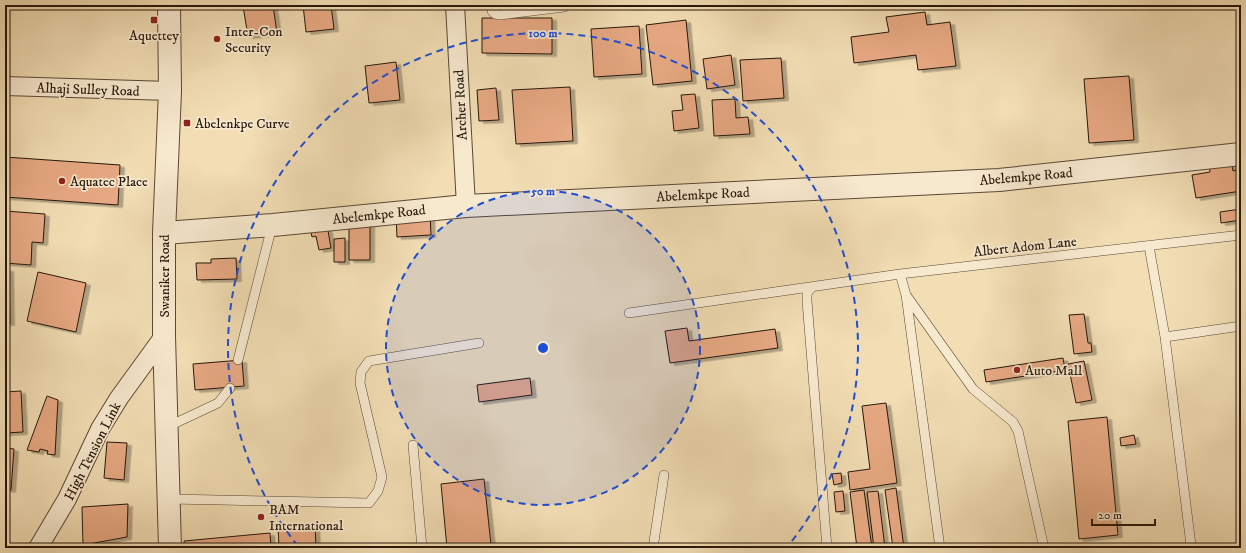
<svg xmlns="http://www.w3.org/2000/svg" width="1246" height="553" viewBox="0 0 1246 553" font-family="'IM FELL DW Pica',serif">
<style>
.building{fill:#e7a983;stroke:#27170b;filter:url(#shadow)}
.lines{fill:none;stroke-linecap:round;stroke-linejoin:round}
.service-casing{stroke:#5a4835;stroke-width:10}
.minor-casing{stroke:#5a4835;stroke-width:20}
.tertiary-casing{stroke:#5a4835;stroke-width:24}
.service{stroke:#f7e9ce;stroke-width:9}
.minor{stroke:#f7e9ce;stroke-width:18}
.tertiary{stroke:#f7e9ce;stroke-width:22}
.ring{fill:none;stroke:#1d4ed8;stroke-width:2;stroke-dasharray:7 5}
.poi-dot{fill:#8f2418;stroke:#f7e9ce;stroke-width:1.5}
.labels{text-anchor:middle;stroke-width:3.5;stroke-linejoin:round;paint-order:stroke}
.poi-label{font-size:14px;fill:#27170b;stroke:#f7e9ce;text-anchor:start}
.street-label{font-size:14px;fill:#27170b;stroke:#f7e9ce}
.centre{fill:#1d4ed8;stroke:#f7e9ce;stroke-width:2}
.ring-label{font-size:12px;text-anchor:middle;font-weight:bold;fill:#1d4ed8;stroke:#f7e9ce;stroke-width:3.5;stroke-linejoin:round;paint-order:stroke}
</style>
<defs>
<filter id="shadow"><feDropShadow dx="4.5" dy="2.5" stdDeviation="0" flood-color="#0004"/></filter>
</defs>
<rect width="100%" height="100%" fill="#f2ddb4"/>
<filter id="stains"><feTurbulence type="fractalNoise" baseFrequency=".005" numOctaves="4"/><feColorMatrix values="0 0 0 0 .2 0 0 0 0 .09 0 0 0 0 .02 0 0 0 .5 -.17"/></filter>
<radialGradient id="worn" r=".72"><stop offset=".6" stop-color="#630" stop-opacity="0"/><stop offset="1" stop-color="#630" stop-opacity=".3"/></radialGradient>
<path class="building" d="M 252,5 L 273,5 L 277,33 L 248,36 L 243,6 Z
M 303,5 L 331,5 L 334,29 L 306,32 Z
M 628,5 L 675,5 L 675,6 L 628,7 Z
M 925,12 L 927,25 L 950,22 L 956,66 L 918,70 L 916,55 L 854,63 L 851,37 L 889,32 L 886,17 Z
M 482,18 L 552,18 L 552,54 L 482,53 Z
M 686,20 L 692,81 L 653,85 L 646,25 Z
M 639,26 L 642,74 L 594,77 L 591,29 Z
M 731,55 L 735,85 L 707,89 L 703,59 Z
M 781,58 L 784,98 L 743,101 L 740,60 Z
M 396,62 L 400,100 L 369,103 L 365,66 Z
M 1129,76 L 1134,140 L 1089,143 L 1084,79 Z
M 570,87 L 573,141 L 516,144 L 512,90 Z
M 496,88 L 499,120 L 479,121 L 477,90 Z
M 695,94 L 699,128 L 674,131 L 672,111 L 683,110 L 681,95 Z
M 735,99 L 736,118 L 748,117 L 750,134 L 714,136 L 712,100 Z
M 5,157 L 120,165 L 118,205 L 5,197 Z
M 1231,160 L 1233,171 L 1241,169 L 1241,191 L 1196,198 L 1192,175 L 1210,172 L 1209,164 Z
M 1241,209 L 1241,220 L 1221,223 L 1220,212 Z
M 5,211 L 45,214 L 43,243 L 32,242 L 31,265 L 5,263 Z
M 430,213 L 431,235 L 397,237 L 396,215 Z
M 349,222 L 370,222 L 370,260 L 349,260 Z
M 327,225 L 331,248 L 319,250 L 316,236 L 312,237 L 310,228 Z
M 345,238 L 345,262 L 334,262 L 334,239 Z
M 236,258 L 237,279 L 197,280 L 196,263 L 211,263 L 211,259 Z
M 5,269 L 9,269 L 10,323 L 5,323 Z
M 38,272 L 86,283 L 76,332 L 27,321 Z
M 1084,314 L 1088,343 L 1091,343 L 1092,352 L 1074,354 L 1069,315 Z
M 687,328 L 689,341 L 775,329 L 778,348 L 670,363 L 665,331 Z
M 1063,358 L 1065,370 L 986,382 L 984,370 Z
M 242,360 L 244,386 L 195,390 L 193,364 Z
M 1084,361 L 1092,400 L 1076,403 L 1068,364 Z
M 530,378 L 532,395 L 479,402 L 477,385 Z
M 21,391 L 23,432 L 5,433 L 5,392 Z
M 47,396 L 58,400 L 55,455 L 47,454 L 48,451 L 40,449 L 39,452 L 27,450 Z
M 886,403 L 897,483 L 850,490 L 848,472 L 870,469 L 862,406 Z
M 1107,417 L 1118,535 L 1079,539 L 1068,421 Z
M 1134,435 L 1136,444 L 1121,446 L 1120,438 Z
M 107,442 L 127,443 L 124,480 L 104,478 Z
M 5,448 L 14,449 L 11,490 L 5,489 Z
M 841,473 L 842,483 L 834,485 L 832,474 Z
M 484,479 L 491,545 L 466,548 L 447,548 L 441,484 Z
M 896,488 L 904,548 L 893,548 L 885,490 Z
M 864,490 L 872,548 L 857,548 L 850,492 Z
M 843,491 L 845,511 L 836,512 L 834,492 Z
M 878,491 L 885,548 L 874,548 L 867,492 Z
M 128,504 L 127,537 L 83,545 L 82,507 Z
M 315,524 L 316,548 L 279,548 L 278,525 Z
M 270,533 L 271,548 L 185,548 L 184,541 Z
M 760,545 L 779,545 L 779,548 L 760,548 Z"/>
<g class="lines">
<defs>
<path id="service" d="M 491,5 L 492,11 L 495,14 L 500,15 L 564,7 L 567,5
M 1149,246 L 1165,337 L 1191,545 L 1193,548
M 900,274 L 906,295 L 940,548
M 812,287 L 807,293 L 807,301 L 827,548
M 906,295 L 973,389 L 1013,422 L 1018,431 L 1044,548
M 629,313 L 900,274 L 1241,235
M 1165,337 L 1241,326
M 238,360 L 272,226
M 167,427 L 218,403 L 230,388
M 413,445 L 422,548
M 169,499 L 369,503 L 378,491 L 382,477 L 360,383 L 361,372 L 369,361 L 479,343
M 653,548 L 664,475"/>
<path id="minor" d="M 455,5 L 466,206
M 5,86 L 170,91
M 38,548 L 67,499 L 100,429 L 119,398 L 164,336"/>
<path id="tertiary" d="M 169,5 L 170,91 L 164,233 L 164,336 L 170,548
M 164,233 L 273,225 L 466,206 L 999,180 L 1241,154"/>
</defs>
<use href="#service" class="service-casing"/>
<use href="#minor" class="minor-casing"/>
<use href="#tertiary" class="tertiary-casing"/>
<use href="#service" class="service"/>
<use href="#minor" class="minor"/>
<use href="#tertiary" class="tertiary"/>
</g>
<circle cx="543" cy="348" r="157" fill="#1d4ed8" fill-opacity=".12"/>
<g class="ring">
<circle cx="543" cy="348" r="157"/>
<path d="M298 546A315 315 0 1 1 788 546"/>
</g>
<g class="poi-dot">
<rect x="150" y="16" width="8" height="8" rx="2"/>
<circle cx="217" cy="39" r="4"/>
<rect x="183" y="119" width="8" height="8" rx="2"/>
<circle cx="62" cy="181" r="4"/>
<circle cx="1017" cy="370" r="4"/>
<circle cx="261" cy="517" r="4"/>
</g>
<g class="labels">
<g class="poi-label">
<text x="225" y="36">Inter-Con<tspan x="225" dy="16">Security</tspan></text>
<text x="154" y="40" text-anchor="middle">Aquettey</text>
<text x="195" y="128">Abelenkpe Curve</text>
<text x="70" y="186">Aquatec Place</text>
<text x="1025" y="375">Auto Mall</text>
<text x="269" y="514">BAM<tspan x="269" dy="16">International</tspan></text>
</g>
<g class="street-label">
<text transform="translate(88 89) rotate(2)" y="5">Alhaji Sulley Road</text>
<text transform="translate(460 105) rotate(-93)" y="5">Archer Road</text>
<text transform="translate(1026 176) rotate(-5)" y="5">Abelemkpe Road</text>
<text transform="translate(703 194) rotate(-3)" y="5">Abelemkpe Road</text>
<text transform="translate(379 214) rotate(-6)" y="5">Abelemkpe Road</text>
<text transform="translate(1025 246) rotate(-6)" y="5">Albert Adom Lane</text>
<text transform="translate(164 276) rotate(-90)" y="5">Swaniker Road</text>
<text transform="translate(92 451) rotate(-63)" y="5">High Tension Link</text>
</g>
</g>
<circle cx="543" cy="348" r="6" class="centre"/>
<g class="ring-label">
<text x="543" y="37">100 m</text>
<text x="543" y="195">50 m</text>
</g>
<rect width="1246" height="553" fill="none" stroke="#f2ddb4" stroke-width="20"/>
<rect x="6" y="6" width="1234" height="541" fill="none" stroke="#27170b" stroke-width="2"/>
<rect x="10" y="10" width="1226" height="533" fill="none" stroke="#27170b"/>
<path d="M1092 519v6h63v-6" fill="none" stroke="#27170b" stroke-width="2"/>
<text x="1098" y="519" font-size="12" fill="#27170b" stroke="#f7e9ce" stroke-width="3" paint-order="stroke">20 m</text>
<rect width="100%" height="100%" filter="url(#stains)"/>
<rect width="100%" height="100%" fill="url(#worn)"/>
</svg>
